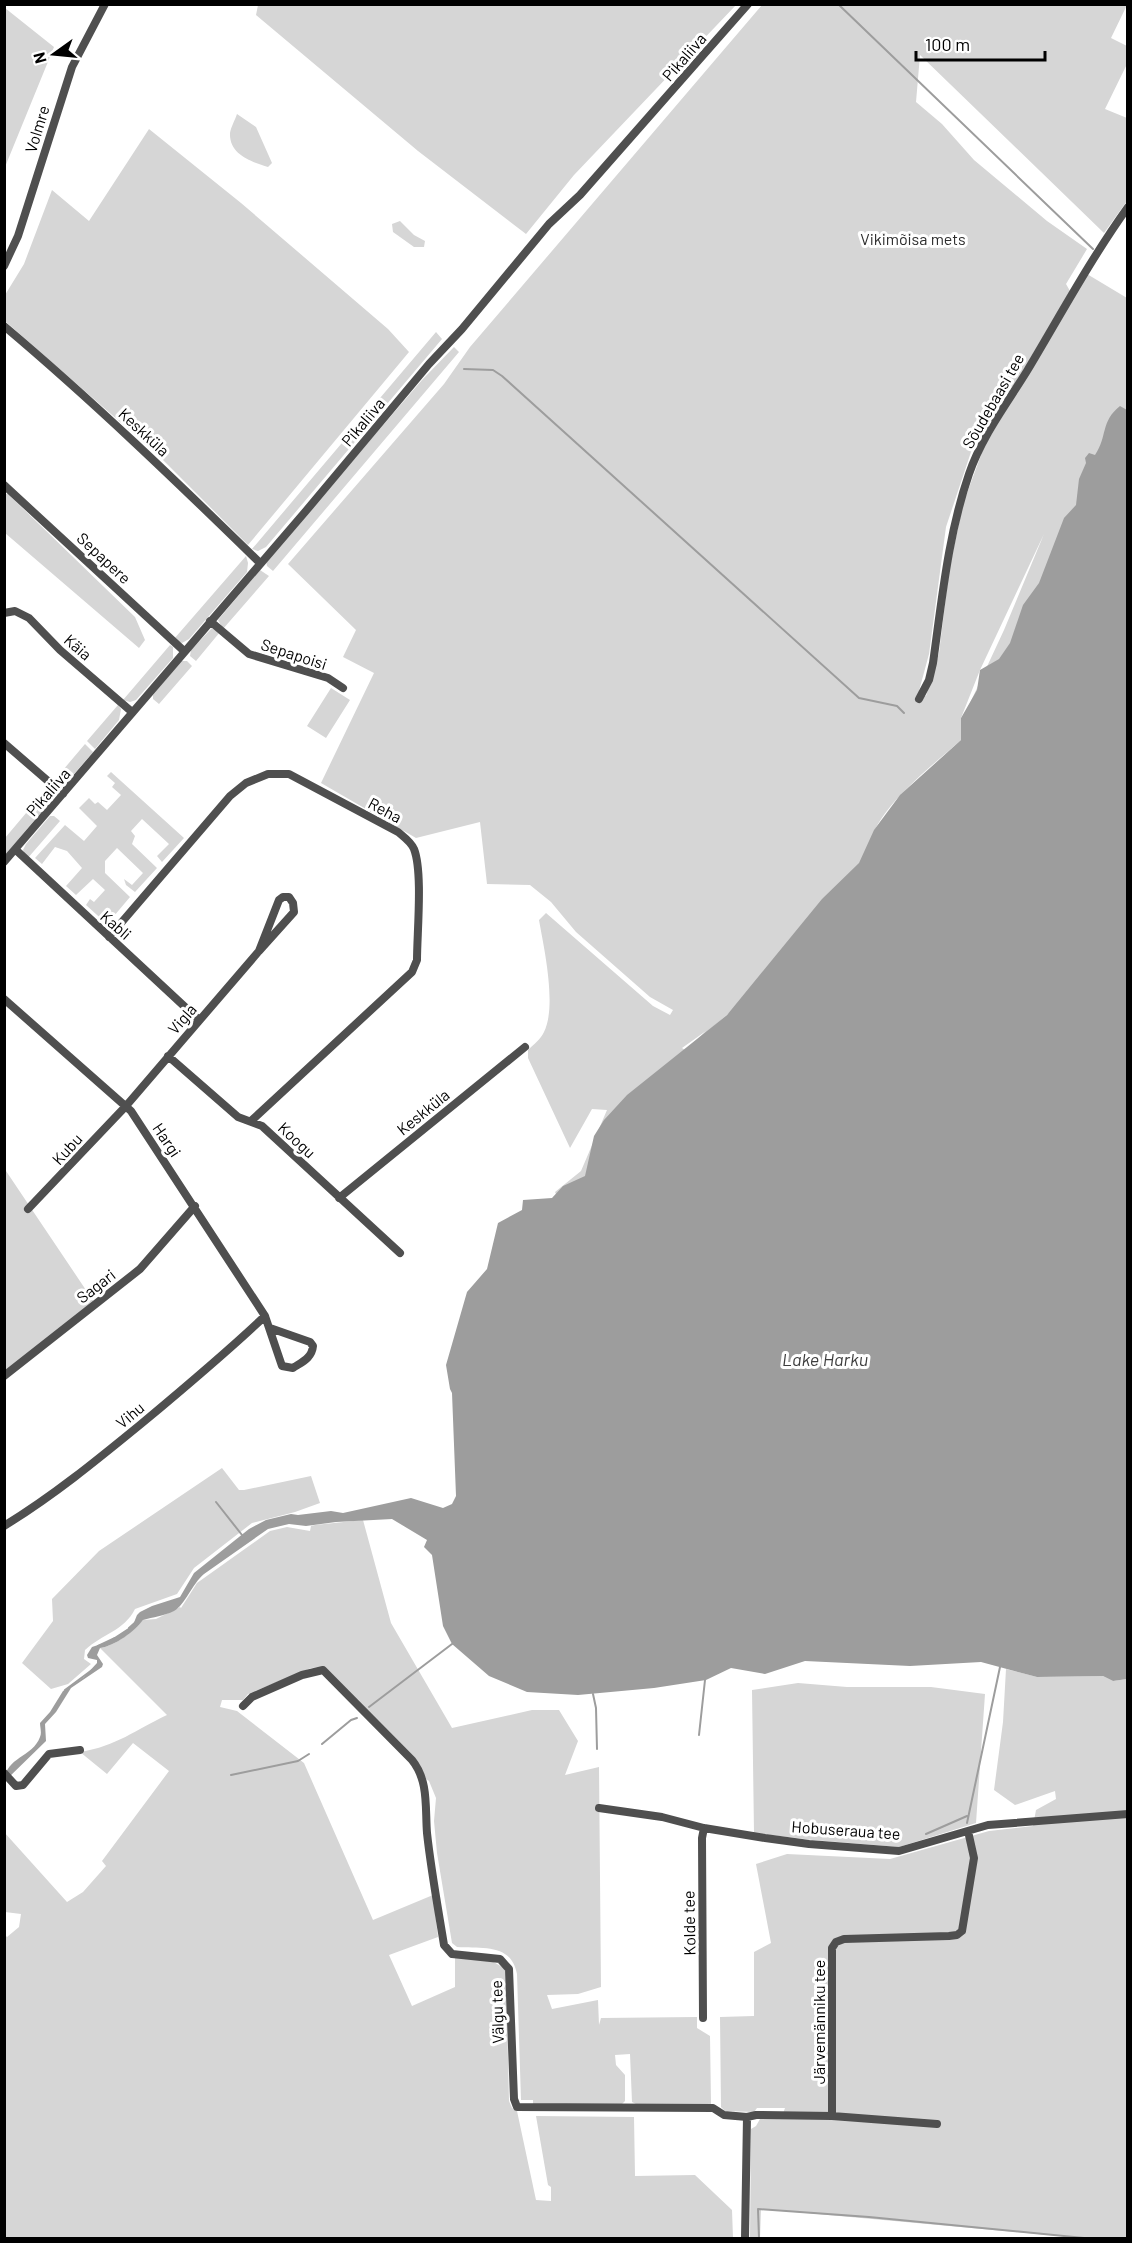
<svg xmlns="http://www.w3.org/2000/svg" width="1132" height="2243" viewBox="0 0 1132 2243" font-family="Barlow,sans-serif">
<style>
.green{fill:#d6d6d6}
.water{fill:#9d9d9d}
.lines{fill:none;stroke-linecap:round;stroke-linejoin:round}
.stream{stroke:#9d9d9d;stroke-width:2}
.street{stroke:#4f4f4f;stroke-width:8}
.labels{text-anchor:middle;stroke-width:6;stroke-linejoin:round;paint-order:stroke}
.street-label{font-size:16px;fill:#000;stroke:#fff}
.park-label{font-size:16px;fill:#2d2d2d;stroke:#fff}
.water-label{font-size:18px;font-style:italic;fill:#3e3e3e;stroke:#fff}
</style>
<rect width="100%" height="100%" fill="#fff"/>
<path class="green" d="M 258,5 L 258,4 L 736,5 L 574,175 L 526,234 L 418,151 L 256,15 Z
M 762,5 L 1127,5 L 1111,38 L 1127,46 L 1127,64 L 1105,109 L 1127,118 L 1127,201 L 1104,233 L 920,55 L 916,102 L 942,124 L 974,160 L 1047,221 L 1087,249 L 1066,284 L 1070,291 L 1021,374 L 974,443 L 946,527 L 929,654 L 919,691 L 926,696 L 939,653 L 949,571 L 963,504 L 984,447 L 1087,274 L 1127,298 L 1127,473 L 1115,490 L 966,743 L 964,716 L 1004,630 L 1044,534 L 980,670 L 961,718 L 961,740 C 932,766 883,803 871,839 L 892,811 L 808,946 L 689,1047 L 706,1031 L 682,1048 L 691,1054 L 625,1156 L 558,1198 L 555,1192 L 581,1171 L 607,1110 L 592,1109 L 570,1148 L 528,1058 L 528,1050 C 533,1045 541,1039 544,1032 C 557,1006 544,948 539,920 L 546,913 L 653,1006 L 670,1015 L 673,1010 L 650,997 L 576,932 L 551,902 L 530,885 L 487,884 L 480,822 L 416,838 L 321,783 L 374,673 L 343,657 L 356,630 L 288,564 L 444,384 L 470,347 Z
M 5,8 L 54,47 L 5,167 Z
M 237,114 L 256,127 L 272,163 L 268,167 C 252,162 229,155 230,133 C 231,127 235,120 237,114 Z
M 149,129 L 241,203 L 388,329 L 409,352 L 248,545 L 160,457 L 5,321 L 5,295 L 24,264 L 52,190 L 89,221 Z
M 400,221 L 414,235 L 425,241 L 424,247 L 414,247 L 393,232 L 392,224 Z
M 436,332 L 442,339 L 266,547 L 258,551 L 252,549 Z
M 454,347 L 459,352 L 273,571 L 267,566 L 266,561 L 422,380 Z
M 5,494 L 8,494 L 135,617 L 145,640 L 139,648 L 5,533 Z
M 246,556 L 248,563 L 247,572 L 189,639 L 182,643 L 174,639 Z
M 260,570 L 269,576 L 223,629 L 218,620 Z
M 212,628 L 220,632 L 196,661 L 190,656 L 191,650 Z
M 170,645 L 173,647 L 173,658 L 136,700 L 130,702 L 123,700 Z
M 181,661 L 187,661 L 192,666 L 159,704 L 153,699 L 153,695 Z
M 331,688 L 350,700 L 326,738 L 307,726 Z
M 118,705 L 121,709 L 119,720 L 95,749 L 87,741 Z
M 85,744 L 93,752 L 68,781 L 57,785 L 52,783 Z
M 111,772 L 184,838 L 162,862 L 157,856 L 169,844 L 142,819 L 131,831 L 135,836 L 132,844 L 157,868 L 135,892 L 126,885 L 124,879 L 132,885 L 143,873 L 117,848 L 105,861 L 105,873 L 130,897 L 114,916 L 109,913 L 104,918 L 108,922 L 107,924 L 86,905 L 90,899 L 94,902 L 105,890 L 93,879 L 76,895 L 66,886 L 82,868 L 67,851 L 55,847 L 42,864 L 35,858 L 65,825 L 84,841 L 97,826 L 79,808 L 89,798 L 95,804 L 98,802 L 107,810 L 121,795 L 112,787 L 115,783 L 107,776 Z
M 48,787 L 51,797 L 49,803 L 5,855 L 5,838 Z
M 50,816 L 54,816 L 60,821 L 27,859 L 23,850 L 26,844 Z
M 4,1168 L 94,1302 L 5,1371 L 4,1371 Z
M 222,1468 L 239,1490 L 244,1490 L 311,1476 L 320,1503 L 295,1512 L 252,1523 L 194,1568 L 177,1594 L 135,1609 C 124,1631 102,1634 85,1650 L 84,1659 L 91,1664 L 68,1684 L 51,1689 L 22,1663 L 53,1621 L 52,1599 L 99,1551 Z
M 363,1520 L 391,1623 L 452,1728 L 532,1710 L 559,1710 L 578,1741 L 565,1775 L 599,1767 L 601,1987 L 578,1994 L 547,1995 L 552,2009 L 598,2000 L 599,2025 L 601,2018 L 697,2017 L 697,2028 L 710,2036 L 711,2104 L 636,2104 L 632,2102 L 630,2054 L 615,2055 L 616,2065 L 625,2075 L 625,2101 L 622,2104 L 533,2105 L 533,2100 L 521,2100 L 517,1974 C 511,1943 483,1949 457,1947 L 452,1943 L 437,1853 L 434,1821 L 436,1798 L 429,1781 L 426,1779 L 420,1765 L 324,1667 L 311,1668 L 248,1694 L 243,1700 L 222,1700 L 220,1707 L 237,1711 L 304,1763 L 373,1920 L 433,1895 L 438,1937 L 389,1955 L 412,2006 L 455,1987 L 455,1957 L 490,1960 L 504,1968 L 506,1974 L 509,2101 L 512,2108 L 517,2111 L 536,2200 L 551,2201 L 551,2187 L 548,2185 L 536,2116 L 634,2117 L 635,2176 L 695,2175 L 732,2210 L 733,2238 L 5,2238 L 5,1935 L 7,1937 L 19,1927 L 21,1914 L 5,1912 L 4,1832 L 67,1902 L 83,1892 L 106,1866 L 102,1861 L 169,1771 L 133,1743 L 107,1774 L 80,1752 C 117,1746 135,1730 167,1715 L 100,1648 C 115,1646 134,1631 143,1620 L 156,1619 L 180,1607 L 181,1608 L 197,1583 L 270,1531 L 287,1527 L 310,1531 L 311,1526 L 315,1525 Z
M 1006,1669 L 1037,1677 L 1103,1676 L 1113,1681 L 1127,1679 L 1127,2238 L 1081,2238 L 761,2209 L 760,2238 L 750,2238 L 751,2129 L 756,2126 L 760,2119 L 781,2119 L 785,2108 L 757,2108 L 754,2112 L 725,2111 L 721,2107 L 720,2017 L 754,2016 L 754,1952 L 771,1943 L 756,1864 L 787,1854 L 890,1859 L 989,1831 L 1033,1826 L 1036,1810 L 1056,1799 L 1055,1791 L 1015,1805 L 994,1790 L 1003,1722 Z
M 798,1683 L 847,1687 L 931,1687 L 985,1694 L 976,1823 L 899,1847 L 813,1840 L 754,1833 L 752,1690 Z"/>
<path class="water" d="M 1120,406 L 1127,410 L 1127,1679 L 1113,1681 L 1103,1676 L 1037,1677 L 981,1662 L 910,1666 L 805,1661 L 765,1674 L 731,1668 L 706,1680 L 654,1688 L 578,1695 L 527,1692 L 489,1676 L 452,1644 L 443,1626 L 432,1555 L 424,1547 L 427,1540 L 392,1519 L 336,1522 L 306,1526 L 289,1524 L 268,1529 L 204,1574 C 192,1584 185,1605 174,1611 C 164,1616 153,1617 143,1620 C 135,1631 115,1646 100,1648 L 97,1655 L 103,1664 L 102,1667 L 71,1688 L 56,1712 L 45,1724 L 46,1741 L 5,1781 C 4,1758 33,1757 40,1737 C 42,1733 40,1727 40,1723 L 50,1712 L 63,1691 L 84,1677 L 97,1663 L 97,1660 L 88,1658 L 87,1655 L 92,1647 L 107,1642 L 133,1625 L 137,1615 L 140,1612 L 152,1606 L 180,1597 L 194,1573 L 249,1529 L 266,1520 L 291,1514 L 298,1515 L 331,1511 L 343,1513 L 411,1498 L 443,1508 L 452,1504 L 456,1496 L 452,1393 L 450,1389 L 446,1365 L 467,1292 L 487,1269 L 498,1223 L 522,1210 L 523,1200 L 552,1198 L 563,1186 L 585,1176 L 594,1136 L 604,1120 L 627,1095 L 727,1015 L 822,899 L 859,863 L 874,830 L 900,795 L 961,740 L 961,718 L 977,690 L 980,670 L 999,659 L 1010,643 L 1023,605 L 1039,583 L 1064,518 L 1076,505 L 1079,479 L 1086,463 L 1085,458 L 1089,453 L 1095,455 C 1108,436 1100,422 1120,406 Z"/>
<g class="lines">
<path class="stream" d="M 838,4 L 1093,249
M 464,369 L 493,370 L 502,376 L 859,698 L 897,706 L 904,713
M 216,1502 L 242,1535
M 129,1628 L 138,1620
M 98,1646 L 115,1638
M 65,1690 L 92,1670
M 593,1694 L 596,1708 L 597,1749
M 369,1707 L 452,1644
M 699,1735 L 705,1680
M 322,1744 L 351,1720 L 357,1718
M 231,1775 L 298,1761 L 309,1754
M 967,1823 L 1000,1667
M 926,1834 L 967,1816
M 759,2238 L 758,2209 L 869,2217 L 1084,2238"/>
<path class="street" d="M 4,266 L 18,236 L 72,67 L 105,4
M 4,326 C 93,401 177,482 260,563
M 4,485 L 184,651
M 4,613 L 15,611 L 29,618 L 60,650 L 132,712
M 210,621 L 249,654 L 328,678 L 343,688
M 919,699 L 929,680 L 933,663 C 942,599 948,535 969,474 C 982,436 1006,405 1027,371 C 1060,316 1090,260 1128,207
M 4,743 L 63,794
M 16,850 L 199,1020
M 4,862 L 305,512 L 429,364 L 462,329 L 549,224 L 580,195 L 748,4
M 109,937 L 230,796 L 246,783 L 268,774 L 289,774 L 398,832 C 404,837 411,842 414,849 C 423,872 417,933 417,960 L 412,972 L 251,1121
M 4,999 L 131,1111 L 265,1316 L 282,1366 L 293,1368 C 302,1362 312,1358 313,1346 L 310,1342 L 270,1328
M 168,1056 L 238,1117 L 262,1126 L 400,1253
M 339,1198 L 525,1047
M 28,1209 L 126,1106 L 259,951 L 279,900 L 283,897 L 289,897 L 293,903 L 294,912 L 259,951
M 4,1376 L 140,1269 L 195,1206
M 4,1526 C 53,1496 97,1460 141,1424 C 183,1389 225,1354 265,1316
M 243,1706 L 252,1697 L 302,1675 L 323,1670 L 412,1760 C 429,1781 425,1808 427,1833 C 431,1870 438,1908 444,1945 L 452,1954 L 500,1959 L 509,1969 L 514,2099 L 517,2107 L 713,2108 L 724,2115 L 747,2117 L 745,2238
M 4,1773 L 16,1786 L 23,1785 L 49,1754 L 80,1750
M 599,1808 L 662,1817 L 704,1828 L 765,1838 L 809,1844 L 899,1851 L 988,1825 L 1128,1814
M 703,2018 L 702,1838 L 704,1828
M 832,2116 L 937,2124
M 747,2117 L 756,2115 L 832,2116 L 832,1948 L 836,1942 L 844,1939 L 949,1936 L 957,1935 L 962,1931 L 974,1858 L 968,1831"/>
</g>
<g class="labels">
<g class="street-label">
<text transform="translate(684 57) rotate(-49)" y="6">Pikaliiva</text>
<text transform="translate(37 129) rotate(-73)" y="6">Volmre</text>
<text transform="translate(993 401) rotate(-60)" y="6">Sõudebaasi tee</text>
<text transform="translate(363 422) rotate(-50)" y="6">Pikaliiva</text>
<text transform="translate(144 432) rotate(43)" y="6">Keskküla</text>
<text transform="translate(104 558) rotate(43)" y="6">Sepapere</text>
<text transform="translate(78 647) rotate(41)" y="6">Käia</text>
<text transform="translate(294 654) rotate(18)" y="6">Sepapoisi</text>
<text transform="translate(48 792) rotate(-49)" y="6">Pikaliiva</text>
<text transform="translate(385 810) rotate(28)" y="6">Reha</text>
<text transform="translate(116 925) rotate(41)" y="6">Kabli</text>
<text transform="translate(182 1019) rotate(-49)" y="6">Vigla</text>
<text transform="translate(423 1112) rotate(-39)" y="6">Keskküla</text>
<text transform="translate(167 1140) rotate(56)" y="6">Hargi</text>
<text transform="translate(297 1140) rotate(43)" y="6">Koogu</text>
<text transform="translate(67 1149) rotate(-48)" y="6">Kubu</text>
<text transform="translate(96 1286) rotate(-38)" y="6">Sagari</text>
<text transform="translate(130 1415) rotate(-40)" y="6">Vihu</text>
<text transform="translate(846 1830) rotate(4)" y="6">Hobuseraua tee</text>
<text transform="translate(689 1923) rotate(-91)" y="6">Kolde tee</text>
<text transform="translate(497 2012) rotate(-92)" y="6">Välgu tee</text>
<text transform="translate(819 2022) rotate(-90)" y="6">Järvemänniku tee</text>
</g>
<g class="park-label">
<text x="913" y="245">Vikimõisa mets</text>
</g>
<g class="water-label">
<text x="825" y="1366">Lake Harku</text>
</g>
</g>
<rect width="1132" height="2243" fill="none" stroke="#000000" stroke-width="12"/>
<g transform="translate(54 54) rotate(255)" stroke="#ffffff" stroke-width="4.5" paint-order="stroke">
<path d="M0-4.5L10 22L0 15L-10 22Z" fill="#000000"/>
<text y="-9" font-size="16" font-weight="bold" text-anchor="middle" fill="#000000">N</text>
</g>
<path d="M916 51v9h129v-9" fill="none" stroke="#000000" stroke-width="3"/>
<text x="925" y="51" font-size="18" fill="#000000" stroke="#ffffff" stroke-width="4.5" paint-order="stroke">100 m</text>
</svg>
